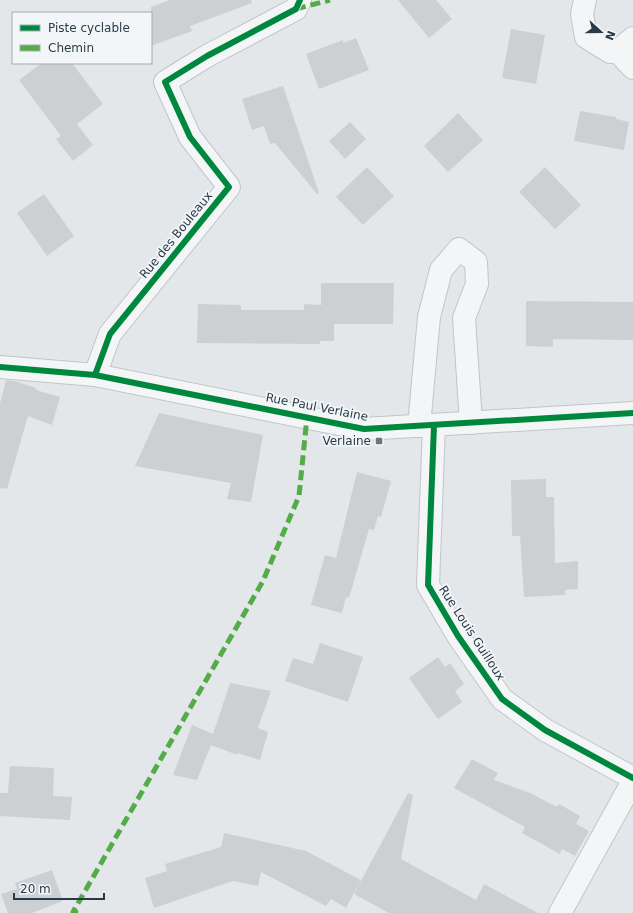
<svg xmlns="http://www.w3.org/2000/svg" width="633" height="913" viewBox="0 0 633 913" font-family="'DejaVu Sans',sans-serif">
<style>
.building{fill:#cdd0d2}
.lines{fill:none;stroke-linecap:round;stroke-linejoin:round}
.minor-casing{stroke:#c2c5c7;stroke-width:24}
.tertiary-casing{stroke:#c2c5c7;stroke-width:24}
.minor{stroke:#f4f5f6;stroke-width:22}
.tertiary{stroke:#f4f5f6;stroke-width:22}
.quiet{stroke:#53ac47;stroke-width:5;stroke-dasharray:10 5;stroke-linecap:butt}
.cycleway-casing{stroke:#f2f6f8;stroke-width:8}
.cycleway{stroke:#00873e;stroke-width:6}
.poi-dot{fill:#6a777e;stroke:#f2f6f8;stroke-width:1.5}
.labels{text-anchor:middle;stroke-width:3.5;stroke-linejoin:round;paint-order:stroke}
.street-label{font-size:12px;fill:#293a45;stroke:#f2f6f8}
.poi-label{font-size:12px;fill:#293a45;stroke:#f2f6f8;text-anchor:end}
</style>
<rect width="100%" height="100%" fill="#e4e7e9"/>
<path class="building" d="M 170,0 L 251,0 L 252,3 L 190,26 L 192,31 L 151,46 L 151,7 Z
M 398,0 L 436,0 L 452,19 L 429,38 Z
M 511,29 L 545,35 L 536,84 L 502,78 Z
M 356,38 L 369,70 L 319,89 L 306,54 L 343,40 L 343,43 Z
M 42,63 L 72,63 L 103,104 L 77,124 L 93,145 L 73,161 L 56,139 L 61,136 L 19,80 Z
M 283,86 L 319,193 L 317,194 L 275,143 L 270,144 L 264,126 L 252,130 L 242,99 Z
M 580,111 L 616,117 L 616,119 L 629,122 L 624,150 L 574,141 Z
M 458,113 L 483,140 L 448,172 L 424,146 Z
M 350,122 L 366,139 L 345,159 L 329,141 Z
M 367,167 L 394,196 L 363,225 L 336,197 Z
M 545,167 L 581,205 L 555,229 L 519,192 Z
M 44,194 L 74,236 L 47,256 L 17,213 Z
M 321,283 L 394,283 L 393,324 L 334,324 L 334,341 L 320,341 L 320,344 L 197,343 L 198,304 L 241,305 L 241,310 L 304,310 L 304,304 L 321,305 Z
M 526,301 L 633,302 L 633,340 L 553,339 L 553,347 L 526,346 Z
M 6,380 L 14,381 L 36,388 L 36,390 L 60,397 L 52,425 L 28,416 L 7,489 L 0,488 L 0,403 Z
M 159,413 L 263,435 L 251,502 L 227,499 L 231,483 L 135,466 Z
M 357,472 L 391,481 L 381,517 L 378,516 L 374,530 L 369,529 L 349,598 L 346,597 L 342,613 L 311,605 L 325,555 L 336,558 Z
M 546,479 L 546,497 L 554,497 L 555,563 L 578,561 L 578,589 L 565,590 L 565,595 L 524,597 L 520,536 L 512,536 L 511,480 Z
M 320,643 L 363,657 L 348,702 L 285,681 L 293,658 L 313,664 Z
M 438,657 L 445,667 L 450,663 L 464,684 L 455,691 L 462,702 L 438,719 L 409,678 Z
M 230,683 L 271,691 L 258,728 L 268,732 L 260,760 L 237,753 L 237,755 L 211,745 L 197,780 L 173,775 L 192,725 L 213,734 Z
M 472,759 L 498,773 L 494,780 L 530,793 L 557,807 L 559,804 L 580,816 L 576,824 L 589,831 L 575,856 L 562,849 L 560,854 L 522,833 L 525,827 L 454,788 Z
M 10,766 L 54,768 L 53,796 L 72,797 L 70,820 L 0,816 L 0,793 L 8,793 Z
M 408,793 L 413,795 L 401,859 L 476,900 L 484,884 L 538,913 L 389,913 L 354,894 Z
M 224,833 L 306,851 L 361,880 L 346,908 L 331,899 L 326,906 L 261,872 L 258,886 L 233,881 L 154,908 L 145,878 L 167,871 L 165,864 L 221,847 Z
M 52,870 L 63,901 L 32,913 L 8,913 L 1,894 L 17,889 L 15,883 Z"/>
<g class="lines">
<defs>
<path id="minor" d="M 585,0 L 582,14 L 586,37 L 610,52 L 617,51 L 633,38
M 617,51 L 633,68
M 95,375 L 110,334 L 229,187 L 190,137 L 165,82 L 207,56 L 296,9 L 300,0
M 434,425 L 428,585 L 458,636 L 502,699 L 545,730 L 633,778
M 419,426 L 429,317 L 441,270 L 459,249 L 476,262 L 477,284 L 464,318 L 471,423
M 560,913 L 633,781"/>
<path id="tertiary" d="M 0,367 L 95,375 L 364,429 L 633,413"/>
</defs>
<use href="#minor" class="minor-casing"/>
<use href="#tertiary" class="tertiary-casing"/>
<use href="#minor" class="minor"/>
<use href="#tertiary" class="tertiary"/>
<path class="quiet" d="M 296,9 L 330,0
M 78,913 L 73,912 L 263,581 L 299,496 L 307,417"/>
<defs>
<path id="cycleway" d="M 0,367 L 95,375 L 364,429 L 633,413
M 95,375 L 110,334 L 229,187 L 190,137 L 165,82 L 207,56 L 296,9 L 300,0
M 434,425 L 428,585 L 458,636 L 502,699 L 545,730 L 633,778"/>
</defs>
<use href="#cycleway" class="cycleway-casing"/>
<use href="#cycleway" class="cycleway"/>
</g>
<rect class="poi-dot" x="375" y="437" width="8" height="8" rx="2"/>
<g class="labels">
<g class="street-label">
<text transform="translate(176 235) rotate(-51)" y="4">Rue des Bouleaux</text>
<text transform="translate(317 407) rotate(11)" y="4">Rue Paul Verlaine</text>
<text transform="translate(472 633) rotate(57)" y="4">Rue Louis Guilloux</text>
</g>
<g class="poi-label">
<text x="371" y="445">Verlaine</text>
</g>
</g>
<rect x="12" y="12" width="140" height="52" fill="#f2f6f8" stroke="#a2abb0"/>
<rect x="20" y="25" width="20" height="6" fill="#00873e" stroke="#a2abb0"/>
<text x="48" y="32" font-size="12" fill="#293a45">Piste cyclable</text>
<rect x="20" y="45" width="20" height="6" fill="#53ac47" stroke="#a2abb0"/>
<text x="48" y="52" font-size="12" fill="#293a45">Chemin</text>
<g transform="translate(601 32) rotate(111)" stroke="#f2f6f8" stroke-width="3" paint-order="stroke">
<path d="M0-3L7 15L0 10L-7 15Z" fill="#293a45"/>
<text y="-6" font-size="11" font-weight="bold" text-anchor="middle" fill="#293a45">N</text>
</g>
<path d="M14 893v6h90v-6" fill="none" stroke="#293a45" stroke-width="2"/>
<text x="20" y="893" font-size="12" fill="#293a45" stroke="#f2f6f8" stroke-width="3" paint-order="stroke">20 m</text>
</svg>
